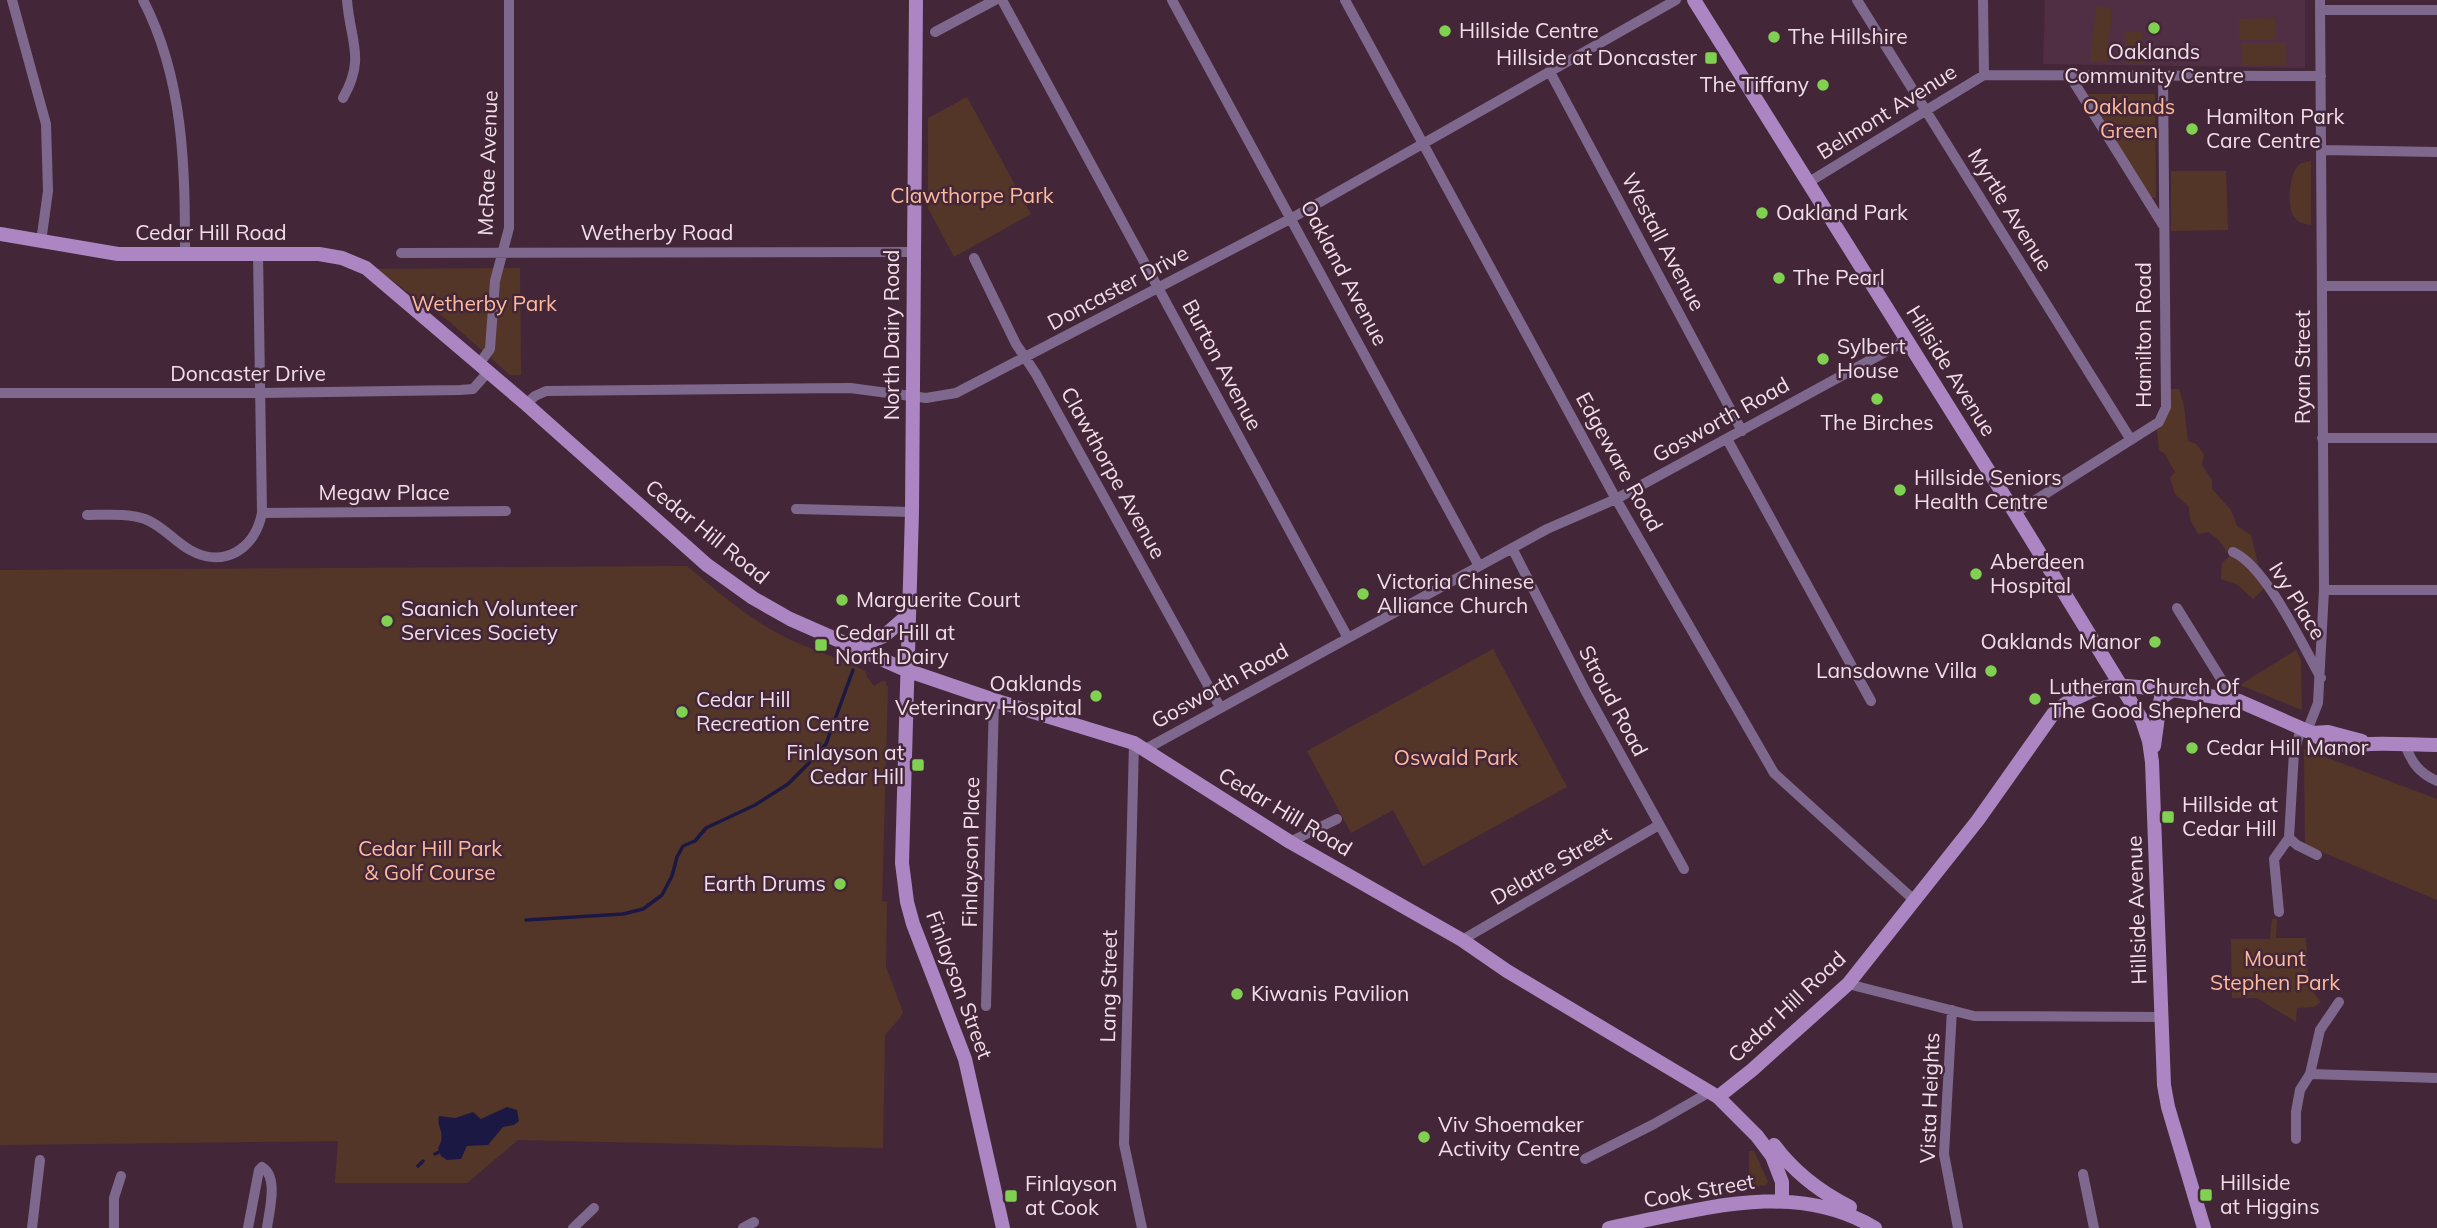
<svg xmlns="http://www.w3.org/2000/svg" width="2437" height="1228" viewBox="0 0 2437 1228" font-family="Mulish,sans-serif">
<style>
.built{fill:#502e43}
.green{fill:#543629}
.water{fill:#1b1944}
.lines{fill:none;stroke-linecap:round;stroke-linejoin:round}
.stream{stroke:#1b1944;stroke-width:3.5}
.street{stroke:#7f688e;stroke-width:10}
.secondary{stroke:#ab86c2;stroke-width:14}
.poi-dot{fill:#80d051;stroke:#432738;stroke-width:2.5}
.labels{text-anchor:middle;stroke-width:5;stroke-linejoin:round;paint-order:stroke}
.poi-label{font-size:21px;fill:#f1dee9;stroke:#432738;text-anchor:start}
.park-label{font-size:21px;fill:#fdba9d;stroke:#432738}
.street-label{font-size:21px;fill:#f1dee9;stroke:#432738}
</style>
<rect width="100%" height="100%" fill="#432738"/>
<path class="built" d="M 2045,0 L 2305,0 L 2305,68 L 2043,64 Z"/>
<path class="green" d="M 2099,6 L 2111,8 L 2111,27 L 2108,39 L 2109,61 L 2090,62 L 2096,8 Z
M 2275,18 L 2275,40 L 2239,40 L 2239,19 Z
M 2125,32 L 2142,32 L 2143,64 L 2125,64 Z
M 2241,43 L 2286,43 L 2286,65 L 2241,65 Z
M 2085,94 L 2155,94 L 2156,198 L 2150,198 Z
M 967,97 L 1031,214 L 954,257 L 928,208 L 928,118 Z
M 2311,161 L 2311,225 C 2305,224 2299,223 2295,218 C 2286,209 2289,171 2300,164 C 2301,163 2310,161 2311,161 Z
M 2171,171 L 2226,171 L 2228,230 L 2171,231 Z
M 520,268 L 521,375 L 510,375 L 450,322 L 376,269 Z
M 2168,389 L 2179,389 L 2184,406 L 2188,441 L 2196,444 L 2204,454 L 2202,465 L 2212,480 L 2212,489 L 2231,510 L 2237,526 L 2251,535 L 2264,588 L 2253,599 L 2238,585 L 2221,579 L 2222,563 L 2230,556 L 2218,539 L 2208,532 L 2198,534 L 2190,519 L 2189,507 L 2175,494 L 2170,478 L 2175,472 L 2165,454 L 2159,450 L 2157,430 L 2165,418 Z
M 687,566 C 717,591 745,616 779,634 C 807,649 837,657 865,671 L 867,677 L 874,686 L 882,681 L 886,681 L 886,686 L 888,686 L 882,901 L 887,902 L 886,967 L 903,1012 C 899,1022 890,1027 885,1036 L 883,1148 L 518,1140 L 467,1183 L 335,1183 L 338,1141 L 0,1145 L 0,570 Z
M 1493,649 L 1567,787 L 1423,866 L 1393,810 L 1351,833 L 1307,751 Z
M 2296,650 L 2301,660 L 2302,710 L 2240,685 Z
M 2304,749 L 2437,799 L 2437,900 L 2305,845 Z
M 2272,919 L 2277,919 L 2276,938 L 2306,938 L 2309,987 L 2321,1002 L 2314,1007 L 2297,1008 L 2296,1022 L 2257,998 L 2232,998 L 2231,939 L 2270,939 Z
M 1749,1151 L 1754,1151 L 1768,1182 L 1766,1185 L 1749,1188 Z"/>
<path class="water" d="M 507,1107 L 517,1110 L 519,1121 L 514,1125 L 503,1127 L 488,1145 L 467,1146 L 461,1159 L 447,1160 L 441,1156 L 438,1148 C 447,1133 436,1128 439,1116 L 455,1118 L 473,1112 L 481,1119 Z"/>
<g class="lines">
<path class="stream" d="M 526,920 L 623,914 L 643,909 L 662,895 L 672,876 L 677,857 L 683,846 L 695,841 L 706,828 L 755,805 L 788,784 L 808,764 L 826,744 L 853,670
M 435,1154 L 439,1152
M 418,1166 L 423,1161"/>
<path class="street" d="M 12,0 L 46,124 L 48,191 L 41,242
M 143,0 C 184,79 185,167 185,254
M 1002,0 L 1348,638
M 1172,0 L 1479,566
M 1345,0 L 1616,499 L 1774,773 L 1914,900
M 1857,0 L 2131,440
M 1983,0 L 1984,75
M 2321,10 L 2437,10
M 935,32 L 995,0
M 1550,72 L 1742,431
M 2070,76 L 2163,225
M 343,98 C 366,58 350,41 347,0
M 2322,150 L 2437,152
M 1809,182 L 1984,75 L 2321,76
M 401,253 L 914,252
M 974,258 L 1016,344 L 1036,374 L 1220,707
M 2323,286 L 2437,286
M 479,364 L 490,349 L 495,281 L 509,228 L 509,0
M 0,393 L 261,393 L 460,390 L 473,389 L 488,372
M 526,404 L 535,396 L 546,391 L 850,388 L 926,398 L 956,393 L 1292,218 L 1676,0
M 2322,438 L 2437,438
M 1727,439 L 1871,701
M 796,509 L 912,512
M 262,513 L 506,511
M 2015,513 L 2159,422 L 2166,407 L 2163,76
M 87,515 C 106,515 127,513 145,519 C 163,526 174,541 190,550 C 224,569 255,549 262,513 L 258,253
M 1512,548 L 1585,690 L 1684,869
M 2233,552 C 2266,566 2303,646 2321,678
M 2324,590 L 2437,590
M 2177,608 L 2234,700
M 2307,731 L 2318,703 L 2324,590 L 2320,0
M 1134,743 L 1124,1144 L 1142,1228
M 2405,745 C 2412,763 2419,773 2437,781
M 1144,750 L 1547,529 L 1616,499 L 1907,340
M 2289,838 L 2294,752 L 2301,729
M 1290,842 L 1337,819
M 2279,912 L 2274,859 L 2289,838 L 2297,845 L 2317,855
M 1462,940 L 1659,825
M 1848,984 L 1974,1016 L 2162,1017
M 986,1006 L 994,700
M 1952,1010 L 1944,1154 L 1958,1228
M 2310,1074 L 2437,1078
M 2296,1139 L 2296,1112 L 2300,1090 L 2310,1074 L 2320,1030 L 2339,1002
M 1585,1159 L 1654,1124 L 1708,1093
M 2083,1174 L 2094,1228
M 32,1228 L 40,1160
M 114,1228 L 114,1198 L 121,1176
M 248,1228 L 259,1170 L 262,1167 C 279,1177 269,1211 267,1228
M 573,1228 L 594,1208
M 743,1228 L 754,1222"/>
<path class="secondary" d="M 916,0 L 912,512 L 902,863 L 907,902 L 913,924 L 965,1059 L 1003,1228
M 1694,0 L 2015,513 L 2142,720 L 2149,741 L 2152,762 L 2164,1085 L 2168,1107 L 2204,1228
M 0,234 L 118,254 L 319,254 L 342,258 L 366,268 L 526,404 L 707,565 L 753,598 L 790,619 L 906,670 L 994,700 L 1134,743 L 1290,842 L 1462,940 L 1507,971 L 1718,1097 L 1757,1136 L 1772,1156 L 1782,1182 L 1782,1200
M 854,648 L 884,636 L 908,615
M 2312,733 L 2328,732 L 2362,741
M 2154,746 L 2160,702 L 2161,698 L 2173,690
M 1718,1097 L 1752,1070 L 1848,984 L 1978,820 L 2053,714 L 2066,703 L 2094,690 L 2115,685 L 2173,690 L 2239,701 L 2312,733 C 2332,749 2346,746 2370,744 C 2392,743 2415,745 2437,745
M 1774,1145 C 1794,1172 1820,1192 1850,1207
M 1609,1228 C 1697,1211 1792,1178 1875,1228"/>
</g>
<g class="poi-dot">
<circle cx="2154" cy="28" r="7"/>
<circle cx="1445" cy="31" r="7"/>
<circle cx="1774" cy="37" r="7"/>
<rect x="1704" y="51" width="14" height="14" rx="3.5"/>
<circle cx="1823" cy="85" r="7"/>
<circle cx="2192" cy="129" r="7"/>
<circle cx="1762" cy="213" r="7"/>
<circle cx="1779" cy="278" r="7"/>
<circle cx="1823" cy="359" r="7"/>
<circle cx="1877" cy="399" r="7"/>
<circle cx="1900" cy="490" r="7"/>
<circle cx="1976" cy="574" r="7"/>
<circle cx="1363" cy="594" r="7"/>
<circle cx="842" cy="600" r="7"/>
<circle cx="387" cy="621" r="7"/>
<circle cx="2155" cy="642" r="7"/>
<rect x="814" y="638" width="14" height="14" rx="3.5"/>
<circle cx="1991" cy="671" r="7"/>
<circle cx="1096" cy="696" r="7"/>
<circle cx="2035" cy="699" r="7"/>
<circle cx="682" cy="712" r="7"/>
<circle cx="2192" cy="748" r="7"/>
<rect x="911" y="758" width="14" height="14" rx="3.5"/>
<rect x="2161" y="810" width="14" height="14" rx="3.5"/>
<circle cx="840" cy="884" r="7"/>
<circle cx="1237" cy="994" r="7"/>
<circle cx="1424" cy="1137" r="7"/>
<rect x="2199" y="1188" width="14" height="14" rx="3.5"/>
<rect x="1004" y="1189" width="14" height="14" rx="3.5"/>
</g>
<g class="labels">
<g class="poi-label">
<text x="1459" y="38">Hillside Centre</text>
<text x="1788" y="44">The Hillshire</text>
<text x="2154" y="59" text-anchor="middle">Oaklands<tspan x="2154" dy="24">Community Centre</tspan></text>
<text x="1697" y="65" text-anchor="end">Hillside at Doncaster</text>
<text x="1809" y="92" text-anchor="end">The Tiffany</text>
<text x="2206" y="124">Hamilton Park<tspan x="2206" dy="24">Care Centre</tspan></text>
<text x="1776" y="220">Oakland Park</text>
<text x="1793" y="285">The Pearl</text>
<text x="1837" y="354">Sylbert<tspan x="1837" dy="24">House</tspan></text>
<text x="1877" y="430" text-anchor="middle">The Birches</text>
<text x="1914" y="485">Hillside Seniors<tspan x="1914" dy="24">Health Centre</tspan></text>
<text x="1990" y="569">Aberdeen<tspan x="1990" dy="24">Hospital</tspan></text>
<text x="1377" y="589">Victoria Chinese<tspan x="1377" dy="24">Alliance Church</tspan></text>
<text x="856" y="607">Marguerite Court</text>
<text x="401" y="616">Saanich Volunteer<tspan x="401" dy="24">Services Society</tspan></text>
<text x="835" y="640">Cedar Hill at<tspan x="835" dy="24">North Dairy</tspan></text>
<text x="2141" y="649" text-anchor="end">Oaklands Manor</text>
<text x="1977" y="678" text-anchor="end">Lansdowne Villa</text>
<text x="1082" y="691" text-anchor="end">Oaklands<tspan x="1082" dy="24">Veterinary Hospital</tspan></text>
<text x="2049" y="694">Lutheran Church Of<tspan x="2049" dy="24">The Good Shepherd</tspan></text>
<text x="696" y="707">Cedar Hill<tspan x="696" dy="24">Recreation Centre</tspan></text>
<text x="2206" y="755">Cedar Hill Manor</text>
<text x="904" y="760" text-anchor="end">Finlayson at<tspan x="904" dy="24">Cedar Hill</tspan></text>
<text x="2182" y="812">Hillside at<tspan x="2182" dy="24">Cedar Hill</tspan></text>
<text x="826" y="891" text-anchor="end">Earth Drums</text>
<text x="1251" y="1001">Kiwanis Pavilion</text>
<text x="1438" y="1132">Viv Shoemaker<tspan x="1438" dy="24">Activity Centre</tspan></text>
<text x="2220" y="1190">Hillside<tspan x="2220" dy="24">at Higgins</tspan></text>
<text x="1025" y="1191">Finlayson<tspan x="1025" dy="24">at Cook</tspan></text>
</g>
<g class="park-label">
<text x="2129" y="114">Oaklands<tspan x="2129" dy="24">Green</tspan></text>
<text x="972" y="203">Clawthorpe Park</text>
<text x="484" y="311">Wetherby Park</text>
<text x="1456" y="765">Oswald Park</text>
<text x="430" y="856">Cedar Hill Park<tspan x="430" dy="24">&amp; Golf Course</tspan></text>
<text x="2275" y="966">Mount<tspan x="2275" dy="24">Stephen Park</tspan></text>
</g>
<g class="street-label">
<text transform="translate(1887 112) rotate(-32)" y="7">Belmont Avenue</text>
<text transform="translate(488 163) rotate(-88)" y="7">McRae Avenue</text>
<text transform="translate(2010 210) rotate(58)" y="7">Myrtle Avenue</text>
<text x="211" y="240">Cedar Hill Road</text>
<text x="657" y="240">Wetherby Road</text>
<text transform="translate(1663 242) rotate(62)" y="7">Westall Avenue</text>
<text transform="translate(1344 273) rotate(62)" y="7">Oakland Avenue</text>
<text transform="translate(1118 288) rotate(-28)" y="7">Doncaster Drive</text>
<text transform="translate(892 335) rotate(-90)" y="7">North Dairy Road</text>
<text transform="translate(2144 335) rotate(-90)" y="7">Hamilton Road</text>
<text transform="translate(1222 365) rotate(62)" y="7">Burton Avenue</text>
<text transform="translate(2303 367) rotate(-90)" y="7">Ryan Street</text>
<text transform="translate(1951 371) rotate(58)" y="7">Hillside Avenue</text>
<text x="248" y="381">Doncaster Drive</text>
<text transform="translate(1721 420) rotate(-29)" y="7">Gosworth Road</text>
<text transform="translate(1619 462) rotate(61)" y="7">Edgeware Road</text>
<text transform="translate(1113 473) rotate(61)" y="7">Clawthorpe Avenue</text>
<text x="384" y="500">Megaw Place</text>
<text transform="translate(707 532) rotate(39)" y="7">Cedar Hill Road</text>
<text transform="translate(2297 601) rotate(58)" y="7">Ivy Place</text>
<text transform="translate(1220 686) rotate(-29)" y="7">Gosworth Road</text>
<text transform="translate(1613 701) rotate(62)" y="7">Stroud Road</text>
<text transform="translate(1285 812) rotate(31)" y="7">Cedar Hill Road</text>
<text transform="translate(971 852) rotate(-89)" y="7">Finlayson Place</text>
<text transform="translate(1551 866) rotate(-30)" y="7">Delatre Street</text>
<text transform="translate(2137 910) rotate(-92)" y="7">Hillside Avenue</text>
<text transform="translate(959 985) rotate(70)" y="7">Finlayson Street</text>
<text transform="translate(1109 986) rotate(-89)" y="7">Lang Street</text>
<text transform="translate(1787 1007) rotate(-43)" y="7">Cedar Hill Road</text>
<text transform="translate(1930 1098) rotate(-88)" y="7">Vista Heights</text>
<text transform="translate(1699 1191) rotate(-10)" y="7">Cook Street</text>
</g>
</g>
</svg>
